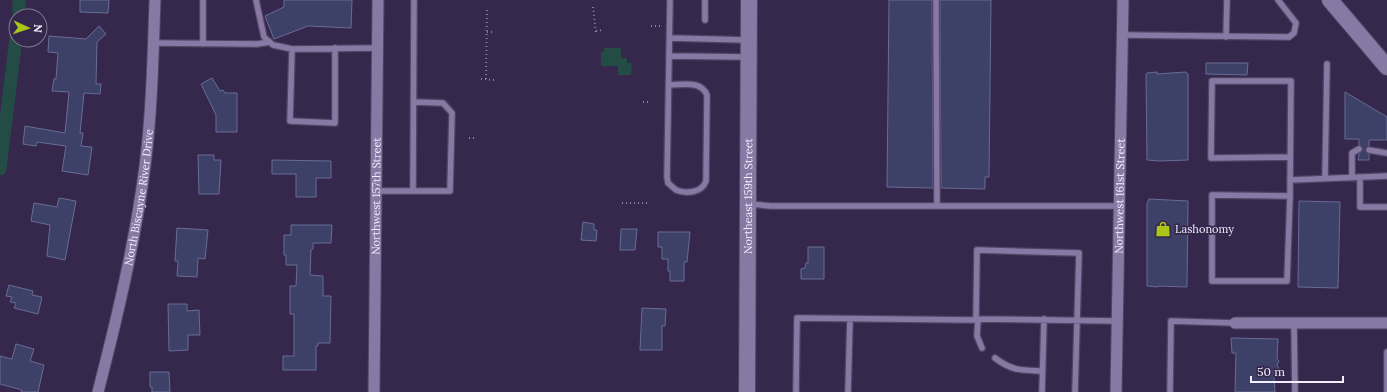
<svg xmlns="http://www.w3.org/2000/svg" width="1387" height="392" viewBox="0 0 1387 392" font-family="Lora,serif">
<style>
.water{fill:#234c45}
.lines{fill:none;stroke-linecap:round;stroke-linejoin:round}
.canal{stroke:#234c45;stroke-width:13}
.building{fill:#3d4067;stroke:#686c97}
.lane-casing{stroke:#514563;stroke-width:8}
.street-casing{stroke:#514563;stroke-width:13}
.secondary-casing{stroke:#514563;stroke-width:18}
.path{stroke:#8b829d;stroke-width:2;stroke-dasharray:1 3;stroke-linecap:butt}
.lane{stroke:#8778a4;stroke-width:5.5}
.street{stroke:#8778a4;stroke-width:11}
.secondary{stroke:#8778a4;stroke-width:16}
.labels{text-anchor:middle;stroke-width:3.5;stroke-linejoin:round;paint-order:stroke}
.street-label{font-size:11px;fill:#f3effe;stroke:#36284d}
.poi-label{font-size:11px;fill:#f3effe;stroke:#36284d;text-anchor:start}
</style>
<rect width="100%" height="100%" fill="#36284d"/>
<path class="water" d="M 604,48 L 621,48 L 621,58 L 627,58 L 627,63 L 632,63 L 631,75 L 618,75 L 618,66 L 601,66 L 601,52 L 604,52 Z"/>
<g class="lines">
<path class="canal" d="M 19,0 L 19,16
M 0,169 L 16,38"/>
</g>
<path class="building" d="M 80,0 L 109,0 L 108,13 L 80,12 Z
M 284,0 L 352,0 L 351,28 L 308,26 L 274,39 L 265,16 L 284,7 Z
M 889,0 L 932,0 L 933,188 L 887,187 Z
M 940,0 L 991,0 L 989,177 L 985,177 L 985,189 L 941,188 Z
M 99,26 L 106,34 L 97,42 L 96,84 L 101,84 L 100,94 L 84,93 L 80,133 L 83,133 L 81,146 L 92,147 L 88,175 L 62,171 L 66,146 L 37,142 L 36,146 L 23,144 L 25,126 L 65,133 L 69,92 L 52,91 L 54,79 L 56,79 L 58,53 L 48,52 L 49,36 L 86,39 Z
M 1206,63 L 1248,63 L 1247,75 L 1206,74 Z
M 1157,72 L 1157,74 L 1186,72 L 1188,74 L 1188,160 L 1159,161 L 1147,160 L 1146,74 L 1147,73 Z
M 212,78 L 220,91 L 223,90 L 225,93 L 237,93 L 237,132 L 216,132 L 216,115 L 201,84 Z
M 1345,92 L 1387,117 L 1387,140 L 1369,140 L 1369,146 L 1365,150 L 1369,154 L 1369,160 L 1358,160 L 1359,154 L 1363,149 L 1361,146 L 1359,145 L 1359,139 L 1345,139 Z
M 198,155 L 214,155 L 214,160 L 221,160 L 219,194 L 199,194 Z
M 272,160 L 331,161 L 331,178 L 316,178 L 316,197 L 296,197 L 296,174 L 272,174 Z
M 59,198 L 76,201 L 65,260 L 47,256 L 50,225 L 31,221 L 34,203 L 57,207 Z
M 1149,199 L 1188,201 L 1187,287 L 1158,286 L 1158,287 L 1147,286 L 1147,204 Z
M 1299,201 L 1340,202 L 1338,288 L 1298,287 Z
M 583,222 L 594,224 L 594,230 L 597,230 L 596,241 L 581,240 Z
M 291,225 L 332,225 L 331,243 L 313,243 L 313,249 L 311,250 L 310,275 L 323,276 L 323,296 L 331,296 L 330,343 L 318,343 L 318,346 L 316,346 L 316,370 L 283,370 L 283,356 L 294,356 L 294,314 L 290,314 L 290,286 L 296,286 L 297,265 L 286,265 L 286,255 L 284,255 L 284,235 L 291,235 Z
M 177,228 L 208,230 L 205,259 L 198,258 L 197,277 L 177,276 L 178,261 L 175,261 Z
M 621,229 L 637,229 L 635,250 L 620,250 Z
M 658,232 L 690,232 L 687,262 L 684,262 L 684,281 L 670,281 L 670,271 L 668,271 L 668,259 L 662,259 L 662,247 L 658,247 Z
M 808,247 L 824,247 L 824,279 L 801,279 L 801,269 L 805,268 L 806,263 L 808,263 Z
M 9,285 L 33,291 L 32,295 L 42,297 L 38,314 L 14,308 L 16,303 L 10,302 L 12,297 L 6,296 Z
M 168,304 L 187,304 L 187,311 L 199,310 L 200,335 L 188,335 L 188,350 L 169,351 Z
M 642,308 L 666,309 L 665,326 L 662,326 L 662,350 L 640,350 Z
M 1231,338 L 1278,339 L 1277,359 L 1279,361 L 1277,365 L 1279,369 L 1274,378 L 1275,392 L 1235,392 L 1236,353 L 1232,353 Z
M 16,344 L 34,349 L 30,361 L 44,365 L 38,392 L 21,392 L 22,390 L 0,384 L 0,356 L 12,359 Z
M 150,372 L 169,372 L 170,392 L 152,392 L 152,387 L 150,387 Z"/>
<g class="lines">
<defs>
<path id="lane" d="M 256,0 L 264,37 L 273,45 L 292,49 L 378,48
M 936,0 L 937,206
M 705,20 L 705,0
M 1123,35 L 1289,37 L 1294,33 L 1296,23 L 1278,0
M 1226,37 L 1227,0
M 670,38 L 747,40
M 153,43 L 257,44 L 270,42
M 203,44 L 203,0
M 292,49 L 290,121 L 335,123 L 335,48
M 670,56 L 747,57
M 669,85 C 683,85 701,80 707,95 L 706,181 C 702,193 686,194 676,190 L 668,183 L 667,177 L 670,0
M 414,102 L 443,103 L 452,113 L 450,191 L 413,191 L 414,0
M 1369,150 L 1387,153
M 1352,177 L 1352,153 L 1359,149
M 1360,177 L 1360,207 L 1387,207
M 1325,178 L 1327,64
M 1290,180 L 1387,176
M 376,191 L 413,191
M 1212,195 L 1290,196 L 1287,281 L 1212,281 Z
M 1290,196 L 1291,81 L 1212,81 L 1211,158 L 1290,157
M 750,204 L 771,206 L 1120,206
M 1294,323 L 1295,392
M 982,348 L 977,336 L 978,319 L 1117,321
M 995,358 C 1012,371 1021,370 1042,371
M 796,392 L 797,318 L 976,320 L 977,250 L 1079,253 L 1075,392
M 848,392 L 850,319
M 1042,392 L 1044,319
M 1170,392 L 1171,321 L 1235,323
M 1387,392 L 1387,352"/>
<g id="street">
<path d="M 1235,323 L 1387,323"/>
<path id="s1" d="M 98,392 C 117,318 135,243 145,166 C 152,111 153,56 155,0"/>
<path id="s2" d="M 374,392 L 378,0"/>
<path id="s3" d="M 1116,392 L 1123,0"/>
</g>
<g id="secondary">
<path d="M 1330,0 L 1387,67"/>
<path id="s4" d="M 747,392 L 749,0"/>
</g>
</defs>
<use href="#lane" class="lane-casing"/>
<use href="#street" class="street-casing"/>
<use href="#secondary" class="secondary-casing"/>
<path class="path" d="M 593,7 L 596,34
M 651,26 L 661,26
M 596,31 L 603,30
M 487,32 L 495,32
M 481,79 L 495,80
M 486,79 L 487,7
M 643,102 L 650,102
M 469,138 L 474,138
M 622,203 L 649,203"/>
<use href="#lane" class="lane"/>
<use href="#street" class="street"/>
<use href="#secondary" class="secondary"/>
</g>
<defs>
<symbol id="shop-bare" viewBox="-9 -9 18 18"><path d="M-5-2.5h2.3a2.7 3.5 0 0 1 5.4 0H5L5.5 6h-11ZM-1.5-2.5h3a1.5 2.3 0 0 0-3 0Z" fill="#aac719" stroke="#36284d" stroke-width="2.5" paint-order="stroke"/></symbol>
</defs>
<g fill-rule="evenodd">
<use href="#shop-bare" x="1152" y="218" width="22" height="22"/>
</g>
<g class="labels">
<g class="street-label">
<text dy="4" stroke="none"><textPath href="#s2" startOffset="196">Northwest 157th Street</textPath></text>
<text dy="4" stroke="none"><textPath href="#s4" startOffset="196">Northeast 159th Street</textPath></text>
<text dy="4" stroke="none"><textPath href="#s3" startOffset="196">Northwest 161st Street</textPath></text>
<text dy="4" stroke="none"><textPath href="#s1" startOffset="199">North Biscayne River Drive</textPath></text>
</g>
<g class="poi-label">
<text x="1175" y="233">Lashonomy</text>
</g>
</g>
<g transform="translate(28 28) rotate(93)"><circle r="19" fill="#36284d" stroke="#827894"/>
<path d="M0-3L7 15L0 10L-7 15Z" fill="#aac719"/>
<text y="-6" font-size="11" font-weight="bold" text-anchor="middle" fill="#f3effe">N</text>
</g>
<path d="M1251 376v6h92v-6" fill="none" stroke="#f3effe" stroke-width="2"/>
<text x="1257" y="376" font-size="12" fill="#f3effe" stroke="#36284d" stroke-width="3" paint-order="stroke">50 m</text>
</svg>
